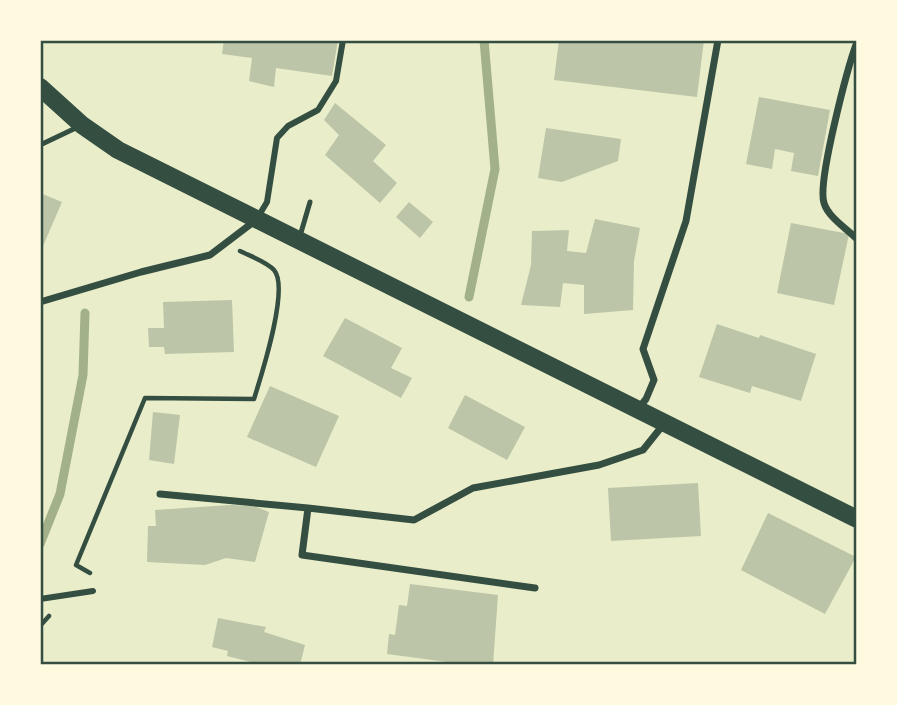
<svg xmlns="http://www.w3.org/2000/svg" width="897" height="705" viewBox="0 0 897 705" font-family="Rubik,sans-serif">
<style>
.lines{fill:none;stroke-linecap:round;stroke-linejoin:round}
.stream{stroke:#a3b18a;stroke-width:9}
.building{fill:#bcc5a7}
.path{stroke:#344e41;stroke-width:4.5}
.service{stroke:#344e41;stroke-width:5}
.pedestrian{stroke:#344e41;stroke-width:6}
.minor{stroke:#344e41;stroke-width:7}
.primary{stroke:#344e41;stroke-width:18}
.neatline{fill:none;stroke:#344e41;stroke-width:2.5}
</style>
<rect width="100%" height="100%" fill="#e9edc9"/>
<g class="lines">
<path class="stream" d="M 469,297 L 495,169 L 484,40
M 40,544 L 60,494 L 83,375 L 85,313"/>
</g>
<path class="building" d="M 224,40 L 338,40 L 332,76 L 276,68 L 274,87 L 249,81 L 252,58 L 222,54 Z
M 559,40 L 704,40 L 697,97 L 554,80 Z
M 759,97 L 830,110 L 818,176 L 791,171 L 794,153 L 775,149 L 772,169 L 746,164 Z
M 335,103 L 386,145 L 373,161 L 397,183 L 380,203 L 325,155 L 339,135 L 324,120 Z
M 546,128 L 621,139 L 618,161 L 562,182 L 538,178 Z
M 40,193 L 62,202 L 40,253 Z
M 409,202 L 433,222 L 420,238 L 396,217 Z
M 595,219 L 640,228 L 634,261 L 633,310 L 584,314 L 584,285 L 563,283 L 560,307 L 521,305 L 531,265 L 532,231 L 569,230 L 567,251 L 586,253 Z
M 791,223 L 849,234 L 834,305 L 777,293 Z
M 232,300 L 234,352 L 165,354 L 164,347 L 149,347 L 148,328 L 164,328 L 163,302 Z
M 345,318 L 402,348 L 391,368 L 412,378 L 401,398 L 323,356 Z
M 717,324 L 759,338 L 760,335 L 816,354 L 801,401 L 752,386 L 750,393 L 699,377 Z
M 270,386 L 339,416 L 316,467 L 247,437 Z
M 465,395 L 525,427 L 507,460 L 448,428 Z
M 153,412 L 180,415 L 174,464 L 149,460 Z
M 698,483 L 701,536 L 611,541 L 608,488 Z
M 230,505 L 254,506 L 269,512 L 255,562 L 226,558 L 205,565 L 147,562 L 148,526 L 156,526 L 155,510 Z
M 768,513 L 856,557 L 825,614 L 741,570 Z
M 410,584 L 498,595 L 493,665 L 470,665 L 387,654 L 389,634 L 395,635 L 399,605 L 407,606 Z
M 218,618 L 266,627 L 264,632 L 305,645 L 300,665 L 250,665 L 251,662 L 227,656 L 228,651 L 212,647 Z"/>
<g class="lines">
<path class="path" d="M 90,573 L 76,565 L 145,398 L 254,399 C 261,376 290,288 274,270 C 267,262 250,256 240,251
M 40,626 L 49,616"/>
<path class="service" d="M 40,145 L 80,126
M 300,236 L 310,202"/>
<path class="pedestrian" d="M 258,217 L 267,202 L 277,138 L 288,126 L 318,110 L 336,81 L 343,40
M 40,599 L 93,591"/>
<path class="minor" d="M 857,42 C 848,66 817,182 824,203 C 828,217 847,229 857,239
M 40,302 L 141,272 L 210,255 L 256,220
M 638,409 L 646,399 L 654,380 L 643,349 L 686,221 L 718,40
M 160,494 L 308,508
M 535,588 L 302,555 L 308,508 L 414,520 L 473,488 L 599,465 L 643,450 L 663,425"/>
<path class="primary" d="M 40,87 L 82,125 L 118,150 L 857,519"/>
</g>
<rect width="897" height="705" fill="none" stroke="#fefae0" stroke-width="84"/>
<rect x="42" y="42" width="813" height="621" class="neatline"/>
</svg>
